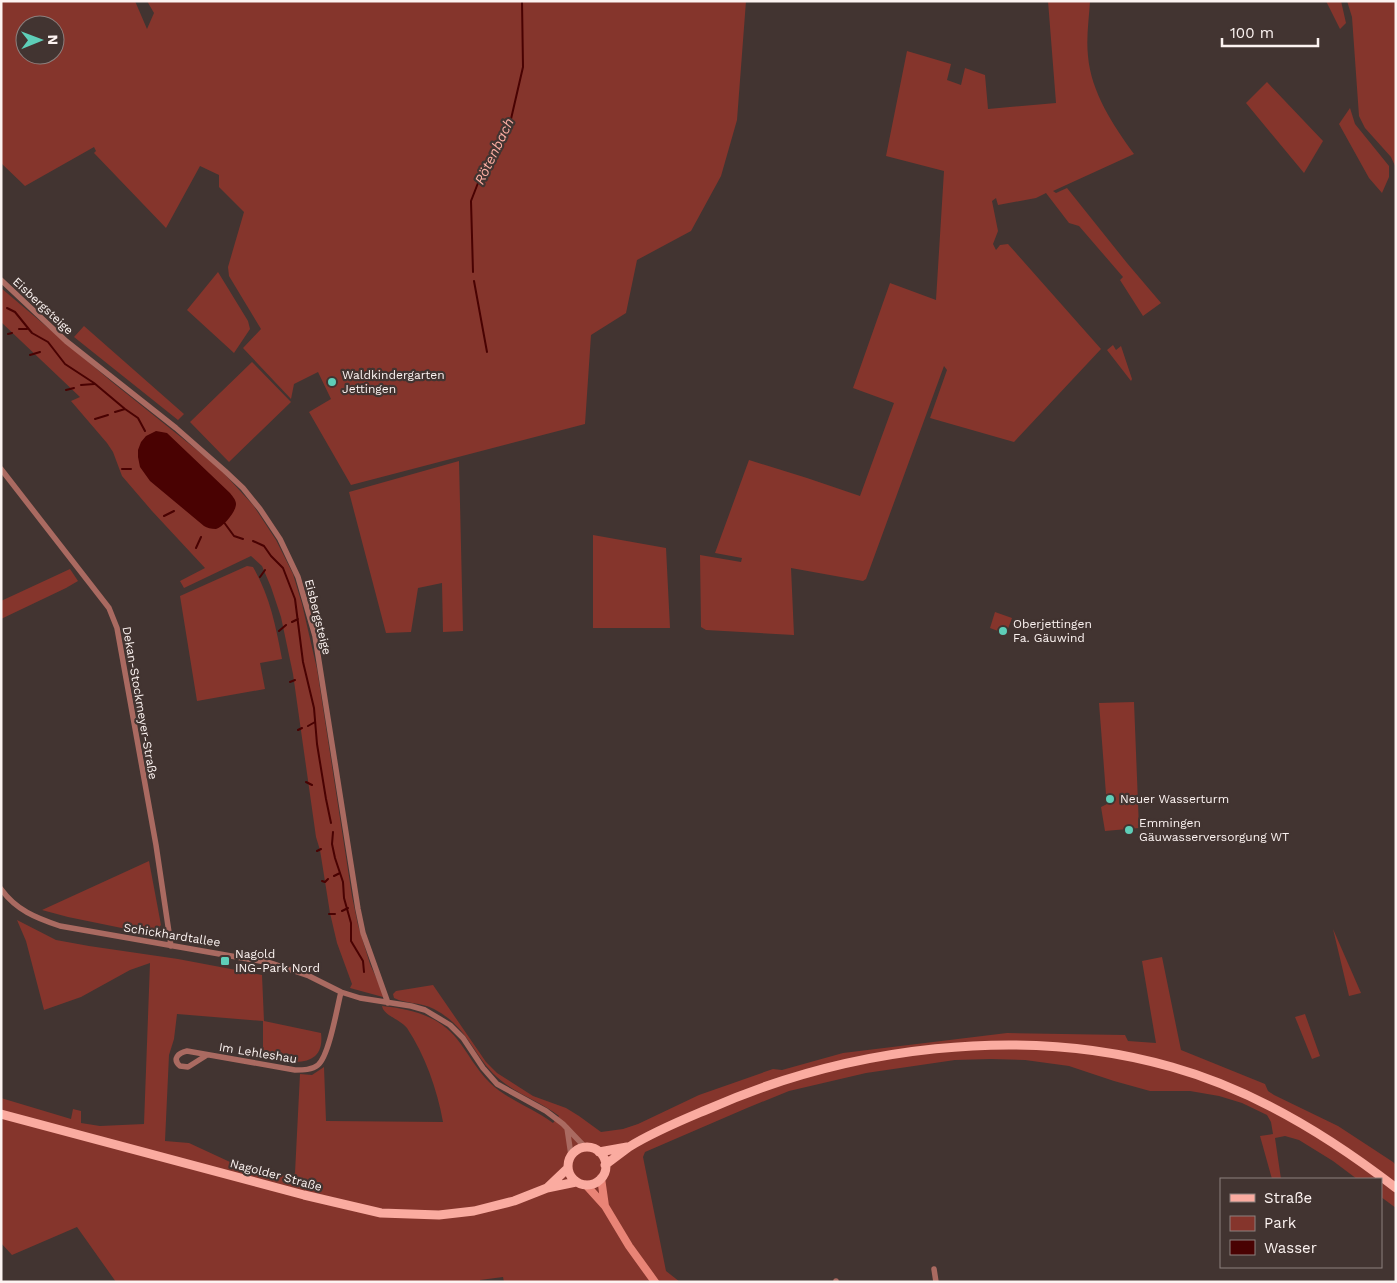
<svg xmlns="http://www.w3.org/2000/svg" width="1397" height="1283" viewBox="0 0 1397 1283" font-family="'Work Sans',sans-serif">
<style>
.green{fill:#85352c;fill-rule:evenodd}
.water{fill:#490202}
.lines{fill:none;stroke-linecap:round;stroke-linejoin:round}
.stream{stroke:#490202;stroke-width:2}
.street{stroke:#aa6a61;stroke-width:5.5}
.secondary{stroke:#e98476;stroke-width:8}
.primary{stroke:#faaba0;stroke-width:9}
.poi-dot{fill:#5eceb8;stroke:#423431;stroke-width:2}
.labels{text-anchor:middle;stroke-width:4.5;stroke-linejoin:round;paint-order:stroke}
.street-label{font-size:12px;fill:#fcf3f1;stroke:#423431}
.poi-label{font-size:12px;fill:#fcf3f1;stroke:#423431;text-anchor:start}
.water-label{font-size:14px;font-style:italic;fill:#ffb0a5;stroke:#423431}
</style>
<rect width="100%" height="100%" fill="#423431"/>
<path class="green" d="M 1,1 L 135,1 L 147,29 L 154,13 L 147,1 L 746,1 L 737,120 L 721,176 L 691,231 L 637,260 L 626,313 L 591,335 L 585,424 L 351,485 L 309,412 L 331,399 L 318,372 L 294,384 L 291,399 L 243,348 L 261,329 L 229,276 L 228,267 L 244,212 L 219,187 L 219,175 L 200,166 L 166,228 L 94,153 L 96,151 L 94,147 L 25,186 L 1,163 ZM 25,25 L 55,25 L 55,55 L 25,55 Z
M 1048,1 L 1090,1 C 1089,19 1086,38 1088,56 C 1091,92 1113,125 1134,154 L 1053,191 L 1056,193 L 1067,188 L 1127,263 L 1161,303 L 1143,316 L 1120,280 L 1123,277 L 1079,226 L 1069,223 L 1046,193 L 1036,198 L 998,205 L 996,198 L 992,201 L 998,231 L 993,244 L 996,250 L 1000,245 L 1008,244 L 1101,349 L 1014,442 L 930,418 L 947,370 L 944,366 L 866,579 L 863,581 L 791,568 L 794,635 L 706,630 L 701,627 L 700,555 L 741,562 L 742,558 L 715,553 L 749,460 L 807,478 L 860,496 L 894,403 L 853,388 L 890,283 L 936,300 L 944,171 L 886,156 L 907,51 L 951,64 L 947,80 L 961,85 L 965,68 L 985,75 L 988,109 L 1056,103 Z
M 1326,1 L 1341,1 L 1346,23 L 1340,29 Z
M 1347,1 L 1396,1 L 1396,168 L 1391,157 L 1365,128 L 1359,116 L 1352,17 Z
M 1267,82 L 1323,141 L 1304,173 L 1246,103 Z
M 1350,108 L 1355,124 L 1389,166 L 1389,177 L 1382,193 L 1369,178 L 1339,124 Z
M 218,272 L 248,321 L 250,329 L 234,353 L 187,310 Z
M 1,288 L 112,382 L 197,450 L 219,468 L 253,505 L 276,540 L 293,574 L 302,604 L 317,669 L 352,896 L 358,925 L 370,964 L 384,995 L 383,997 L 350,988 L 352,984 L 337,943 L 330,913 L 320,850 L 316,837 L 293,674 L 281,617 L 271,587 L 262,566 L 251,556 L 184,588 L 180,581 L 205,568 L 152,511 L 122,476 L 113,452 L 107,443 L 71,401 L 80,397 L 1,322 Z
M 84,326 L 184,414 L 178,420 L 74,337 Z
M 1113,345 L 1116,350 L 1121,346 L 1132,379 L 1131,381 L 1107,350 Z
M 252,362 L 291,402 L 229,462 L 190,422 Z
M 459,461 L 463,631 L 443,632 L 442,583 L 418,588 L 411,632 L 386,633 L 349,492 Z
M 593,535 L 666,548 L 670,628 L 593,628 Z
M 247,566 L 253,567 C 270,596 276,627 282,659 L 260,663 L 265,689 L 197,701 L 180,596 Z
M 70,569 L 78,581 L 66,588 L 1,619 L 1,601 Z
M 995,612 L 1012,618 L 1006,634 L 990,628 Z
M 1134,702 L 1139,828 L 1105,831 L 1101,807 L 1107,804 L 1113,804 L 1116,799 L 1113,794 L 1106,794 L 1099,703 Z
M 149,861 L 161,925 L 156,931 L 146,933 L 68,917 L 42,910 Z
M 17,920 L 56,940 L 89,946 L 178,959 L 262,975 L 264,1021 L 321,1033 C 324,1058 309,1063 288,1062 L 285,1059 L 263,1055 L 263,1021 L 177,1014 L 174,1039 L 169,1055 L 165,1141 L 189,1143 L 230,1162 L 292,1177 L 295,1173 L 300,1074 L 312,1075 L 324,1067 L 326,1121 L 443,1122 C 437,1089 425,1055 407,1028 C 400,1019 384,1016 382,1006 C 410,1009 438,1015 457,1039 C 468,1053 476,1069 489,1082 C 507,1100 533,1108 553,1123 L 559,1116 C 540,1101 515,1094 497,1077 C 472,1054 468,1027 434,1009 C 421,1002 406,1004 394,998 L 393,994 L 396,991 L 433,985 L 486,1062 L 497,1073 L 533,1096 L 566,1108 L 579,1116 L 601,1132 L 623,1129 L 638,1124 L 699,1095 L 773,1069 L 782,1070 L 843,1053 L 1007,1033 L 1125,1035 L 1128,1041 L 1156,1043 L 1142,961 L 1162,957 L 1181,1050 L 1265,1084 L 1268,1091 L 1274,1095 L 1338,1126 L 1393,1162 L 1396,1165 L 1396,1208 L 1381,1197 L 1381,1179 L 1357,1179 L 1333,1161 L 1299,1140 L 1285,1136 L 1275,1138 L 1281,1179 L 1272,1179 L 1260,1136 L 1273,1134 L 1271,1122 L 1267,1115 L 1242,1103 L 1219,1096 L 1190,1091 L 1150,1091 L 1114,1081 L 1069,1066 L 1025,1060 L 991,1059 L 955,1060 L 866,1073 L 789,1091 L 747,1108 L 645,1152 L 643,1157 L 666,1271 L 680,1282 L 504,1282 L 503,1277 L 480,1280 L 480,1282 L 116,1282 L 77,1227 L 12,1255 L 1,1243 L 1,1098 L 71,1119 L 73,1109 L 81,1111 L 81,1123 L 100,1126 L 144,1124 L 150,963 L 130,970 L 81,997 L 44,1010 L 26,941 Z
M 1333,929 L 1361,993 L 1349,996 Z
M 1305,1014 L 1320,1056 L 1312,1059 L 1295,1017 Z"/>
<path class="water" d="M 156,431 L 167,433 L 230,493 C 233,497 236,500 236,504 C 236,512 223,527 216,529 C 211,529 207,528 204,526 L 150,481 L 140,467 L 138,457 L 138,450 L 141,442 L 146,436 Z"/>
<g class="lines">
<path class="stream" d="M 473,272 L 471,201 L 485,165 L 511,119 L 523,67 L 522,1
M 474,281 L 487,352
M 7,308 L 15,312 L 32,333 L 48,342 L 65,364 L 94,383 L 125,409 L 138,418 L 145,431
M 19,329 L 27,329
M 8,334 L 12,333
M 30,355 L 40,352
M 81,385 L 94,384
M 66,390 L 74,388
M 115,412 L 125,409
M 95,419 L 108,415
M 122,469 L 131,469
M 164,516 L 174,511
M 223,521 L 234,536 L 243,539
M 253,541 L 264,546 L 271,556 L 283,568 L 295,599 L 303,662 L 314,708 L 317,744 L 326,799 L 331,823
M 196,548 L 201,537
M 260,577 L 265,570
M 292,622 L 298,619
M 279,631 L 286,625
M 290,682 L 295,680
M 308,726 L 315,722
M 298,730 L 302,728
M 306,782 L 312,785
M 333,832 L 332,844 L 335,858 L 343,882 L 344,898 L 351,923 L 351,941 L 363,961 L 364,972
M 317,851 L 321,849
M 334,876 L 340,873
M 322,881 L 325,882 L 328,879
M 342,911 L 348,908
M 329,914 L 335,914"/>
<path class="street" d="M 1,280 L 66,341 L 176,428 L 225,471 L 243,488 L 260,509 L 280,539 L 298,577 L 315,636 L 358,909 L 363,933 L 388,1003
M 1,469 L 109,608 L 117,628 L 156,845 L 171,946
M 1,889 C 16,910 36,918 60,926 L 271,963 L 309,976 L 341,992 L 360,998 L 411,1006 L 425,1010 L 450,1025 L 463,1038 L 483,1068 L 497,1084 L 546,1111 L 563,1124 L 585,1147
M 207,1055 L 188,1067 L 180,1066 C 172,1059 178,1053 187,1051 L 295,1070 C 303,1070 312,1070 318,1065 C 329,1056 337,1008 341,992
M 567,1128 L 571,1155
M 934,1269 L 936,1282
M 836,1281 L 836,1282"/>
<path class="secondary" d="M 601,1178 L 605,1206
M 586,1185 L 605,1206 L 629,1246 L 655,1282"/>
<path class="primary" d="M 1,1114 L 304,1195 L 381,1213 L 439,1215 L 474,1211 L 514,1201 L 547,1188 L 576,1182
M568 1166a19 19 0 1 1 38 0a19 19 0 1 1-38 0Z
M 599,1152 L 627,1147
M 605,1165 C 613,1159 621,1153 629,1147 C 653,1132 680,1121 706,1110 C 847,1047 1022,1024 1172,1067 C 1254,1090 1329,1136 1396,1188
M 548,1187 L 568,1168"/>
</g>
<g class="poi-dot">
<circle cx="332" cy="382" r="5"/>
<circle cx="1003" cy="631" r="5"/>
<circle cx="1110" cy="799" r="5"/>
<circle cx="1129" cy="830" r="5"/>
<rect x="220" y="956" width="10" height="10" rx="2.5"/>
</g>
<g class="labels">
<g class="street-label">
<text transform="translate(43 306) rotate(43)" y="4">Eisbergsteige</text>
<text transform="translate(318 617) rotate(76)" y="4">Eisbergsteige</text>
<text transform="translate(140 703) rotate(80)" y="4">Dekan-Stockmeyer-Straße</text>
<text transform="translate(172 935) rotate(9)" y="4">Schickhardtallee</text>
<text transform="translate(258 1053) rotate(9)" y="4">Im Lehleshau</text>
<text transform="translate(276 1175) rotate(15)" y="4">Nagolder Straße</text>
</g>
<g class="poi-label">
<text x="342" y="379">Waldkindergarten<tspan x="342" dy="14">Jettingen</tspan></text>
<text x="1013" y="628">Oberjettingen<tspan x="1013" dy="14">Fa. Gäuwind</tspan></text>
<text x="1120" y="803">Neuer Wasserturm</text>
<text x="1139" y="827">Emmingen<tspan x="1139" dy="14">Gäuwasserversorgung WT</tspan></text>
<text x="235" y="958">Nagold<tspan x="235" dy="14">ING-Park Nord</tspan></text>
</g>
<g class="water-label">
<text transform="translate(494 151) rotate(-64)" y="5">Rötenbach</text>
</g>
</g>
<rect width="1397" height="1283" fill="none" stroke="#fcf3f1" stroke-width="5"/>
<rect x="1220" y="1178" width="162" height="90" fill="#423431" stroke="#8c807e"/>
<rect x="1230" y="1194" width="25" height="8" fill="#faaba0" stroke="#8c807e"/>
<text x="1264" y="1203" font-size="15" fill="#fcf3f1">Straße</text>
<rect x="1230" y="1216" width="25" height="15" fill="#85352c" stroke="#8c807e"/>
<text x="1264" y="1228" font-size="15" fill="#fcf3f1">Park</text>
<rect x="1230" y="1240" width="25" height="15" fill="#490202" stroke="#8c807e"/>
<text x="1264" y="1253" font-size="15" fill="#fcf3f1">Wasser</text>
<g transform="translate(40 40) rotate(89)"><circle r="24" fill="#423431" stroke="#8c807e"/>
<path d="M0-4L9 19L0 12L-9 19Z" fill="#5eceb8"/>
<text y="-8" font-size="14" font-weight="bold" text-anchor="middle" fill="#fcf3f1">N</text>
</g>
<path d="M1222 38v8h96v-8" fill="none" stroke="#fcf3f1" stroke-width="2.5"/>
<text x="1230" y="38" font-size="15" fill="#fcf3f1" stroke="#423431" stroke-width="4" paint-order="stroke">100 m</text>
</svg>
